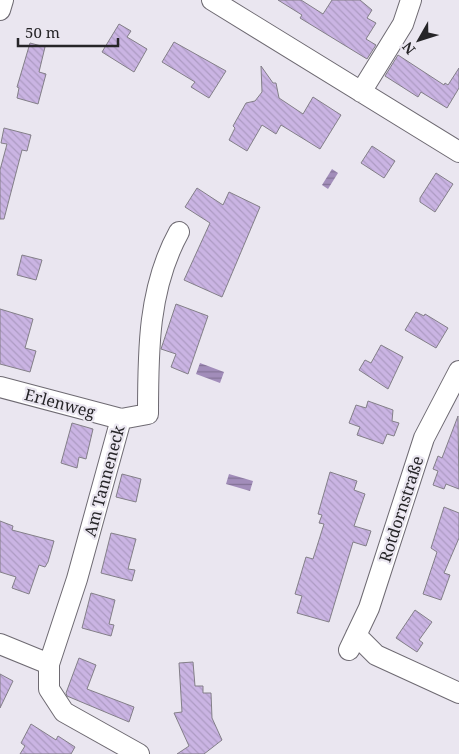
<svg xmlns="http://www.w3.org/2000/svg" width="459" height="754" viewBox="0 0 459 754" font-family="'Noto Serif',serif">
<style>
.water{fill:url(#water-rules)}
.building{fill:url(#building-back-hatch);stroke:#837f88}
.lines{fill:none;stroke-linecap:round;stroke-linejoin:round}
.minor-casing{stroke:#6e6a72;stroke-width:22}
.minor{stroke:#fff;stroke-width:20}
.labels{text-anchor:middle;stroke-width:4.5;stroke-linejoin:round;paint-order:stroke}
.street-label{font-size:16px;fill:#262528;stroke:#eae6f0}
</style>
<defs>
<pattern id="water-rules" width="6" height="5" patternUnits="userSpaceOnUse" patternTransform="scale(1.25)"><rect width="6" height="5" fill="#a28dba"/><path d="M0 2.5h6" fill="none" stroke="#847397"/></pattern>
<pattern id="building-back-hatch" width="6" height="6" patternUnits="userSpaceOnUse" patternTransform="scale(1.25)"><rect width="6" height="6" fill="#cab4e3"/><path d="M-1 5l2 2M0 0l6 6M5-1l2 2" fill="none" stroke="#ad9bc3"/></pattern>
</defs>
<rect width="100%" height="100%" fill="#eae6f0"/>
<path class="water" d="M 332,169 L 338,173 L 328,189 L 322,185 Z
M 200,363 L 224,372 L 220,383 L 196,374 Z
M 229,474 L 253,481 L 250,491 L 226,484 Z"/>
<path class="building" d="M 278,0 L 301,0 L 323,14 L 332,0 L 360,0 L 372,10 L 367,18 L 376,23 L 366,39 L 376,45 L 367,59 L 300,18 L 302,15 Z
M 119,24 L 131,31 L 127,37 L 147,49 L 134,72 L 102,52 Z
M 174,42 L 226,71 L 209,98 L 191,87 L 195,82 L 162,62 Z
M 30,43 L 45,47 L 39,72 L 46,74 L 38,104 L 17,98 L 19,88 L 17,87 Z
M 398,55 L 444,85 L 445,83 L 448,85 L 459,68 L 459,88 L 447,108 L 421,92 L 418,97 L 385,76 Z
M 261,66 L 273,83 L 276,83 L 279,98 L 303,114 L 313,97 L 341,115 L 320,149 L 281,125 L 276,134 L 262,125 L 247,151 L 229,140 L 235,128 L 233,126 L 246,103 L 255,101 L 262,92 Z
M 4,128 L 31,135 L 27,151 L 22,150 L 4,219 L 0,219 L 0,170 L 7,144 L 1,143 Z
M 372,146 L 395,161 L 384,178 L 361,163 Z
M 436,173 L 453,184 L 435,212 L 420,202 L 420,198 Z
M 197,188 L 223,205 L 229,192 L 260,207 L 222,297 L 184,280 L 210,223 L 185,207 Z
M 22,255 L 42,260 L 36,280 L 17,275 Z
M 176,304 L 208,316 L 188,374 L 171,367 L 176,354 L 161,349 Z
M 0,309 L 33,319 L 25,348 L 36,351 L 30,372 L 0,364 Z
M 416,312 L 424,316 L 425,314 L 448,328 L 436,348 L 405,330 Z
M 381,345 L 403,357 L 388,389 L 359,370 L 365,360 L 371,363 Z
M 368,401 L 393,410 L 392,421 L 399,423 L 394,436 L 387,434 L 383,444 L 357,435 L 360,427 L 349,423 L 356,405 L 366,408 Z
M 458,416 L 459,489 L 446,484 L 444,489 L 433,485 L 438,471 L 433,469 L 438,456 L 442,458 Z
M 72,423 L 93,429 L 86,459 L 79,457 L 77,468 L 61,463 Z
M 330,472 L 357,481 L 354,490 L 365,494 L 354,526 L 371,531 L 366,546 L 353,542 L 329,622 L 297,613 L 302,596 L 295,594 L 306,557 L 313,559 L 324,524 L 319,523 L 322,515 L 318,514 Z
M 122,474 L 141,479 L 136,502 L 116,497 Z
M 444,507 L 459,513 L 459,538 L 444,573 L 450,575 L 441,600 L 423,594 L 437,552 L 431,548 Z
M 0,521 L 13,526 L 12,530 L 54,541 L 48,562 L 45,567 L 39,565 L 29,594 L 12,588 L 16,577 L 0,572 Z
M 111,533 L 136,539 L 128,569 L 135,570 L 132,581 L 101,573 Z
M 91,593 L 115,600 L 109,624 L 114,625 L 111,636 L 82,628 Z
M 415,610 L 432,622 L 419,640 L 423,643 L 417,652 L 396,638 Z
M 79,658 L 96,665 L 87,689 L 134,707 L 129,722 L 67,696 L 66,693 Z
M 193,662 L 195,686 L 203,686 L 203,693 L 211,693 L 212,718 L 222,740 L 204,754 L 177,754 L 189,746 L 174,713 L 182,712 L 179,663 Z
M 0,674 L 13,681 L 0,708 Z
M 31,724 L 56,740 L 58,736 L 75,747 L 71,754 L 20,754 L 25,746 L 21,743 Z"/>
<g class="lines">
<defs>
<path id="minor" d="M 212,0 L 459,152
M 0,10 L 3,0
M 361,92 L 403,24 L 411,0
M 0,387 L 121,419
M 356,635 L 376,655 L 459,693
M 0,644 L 49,664 L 49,689 L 64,712 L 139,754
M 349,650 L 369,608 L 424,438 L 459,371
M 49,664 L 77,579 L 121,419 L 148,414 C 148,351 148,288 179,232"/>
</defs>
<use href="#minor" class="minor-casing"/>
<use href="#minor" class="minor"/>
</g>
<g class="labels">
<g class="street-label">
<text transform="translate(60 403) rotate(15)" y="6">Erlenweg</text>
<text transform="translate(104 481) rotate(-75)" y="6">Am Tanneneck</text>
<text transform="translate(401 509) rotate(-72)" y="6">Rotdornstraße</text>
</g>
</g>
<g transform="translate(419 40) rotate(231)" stroke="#eae6f0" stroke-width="4" paint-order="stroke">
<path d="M0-4L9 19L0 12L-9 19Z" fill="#262528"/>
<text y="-8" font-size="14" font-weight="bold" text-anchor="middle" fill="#262528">N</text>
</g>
<path d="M18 38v8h100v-8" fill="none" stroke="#262528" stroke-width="2.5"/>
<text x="25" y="38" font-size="15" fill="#262528" stroke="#eae6f0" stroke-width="4" paint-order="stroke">50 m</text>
</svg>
